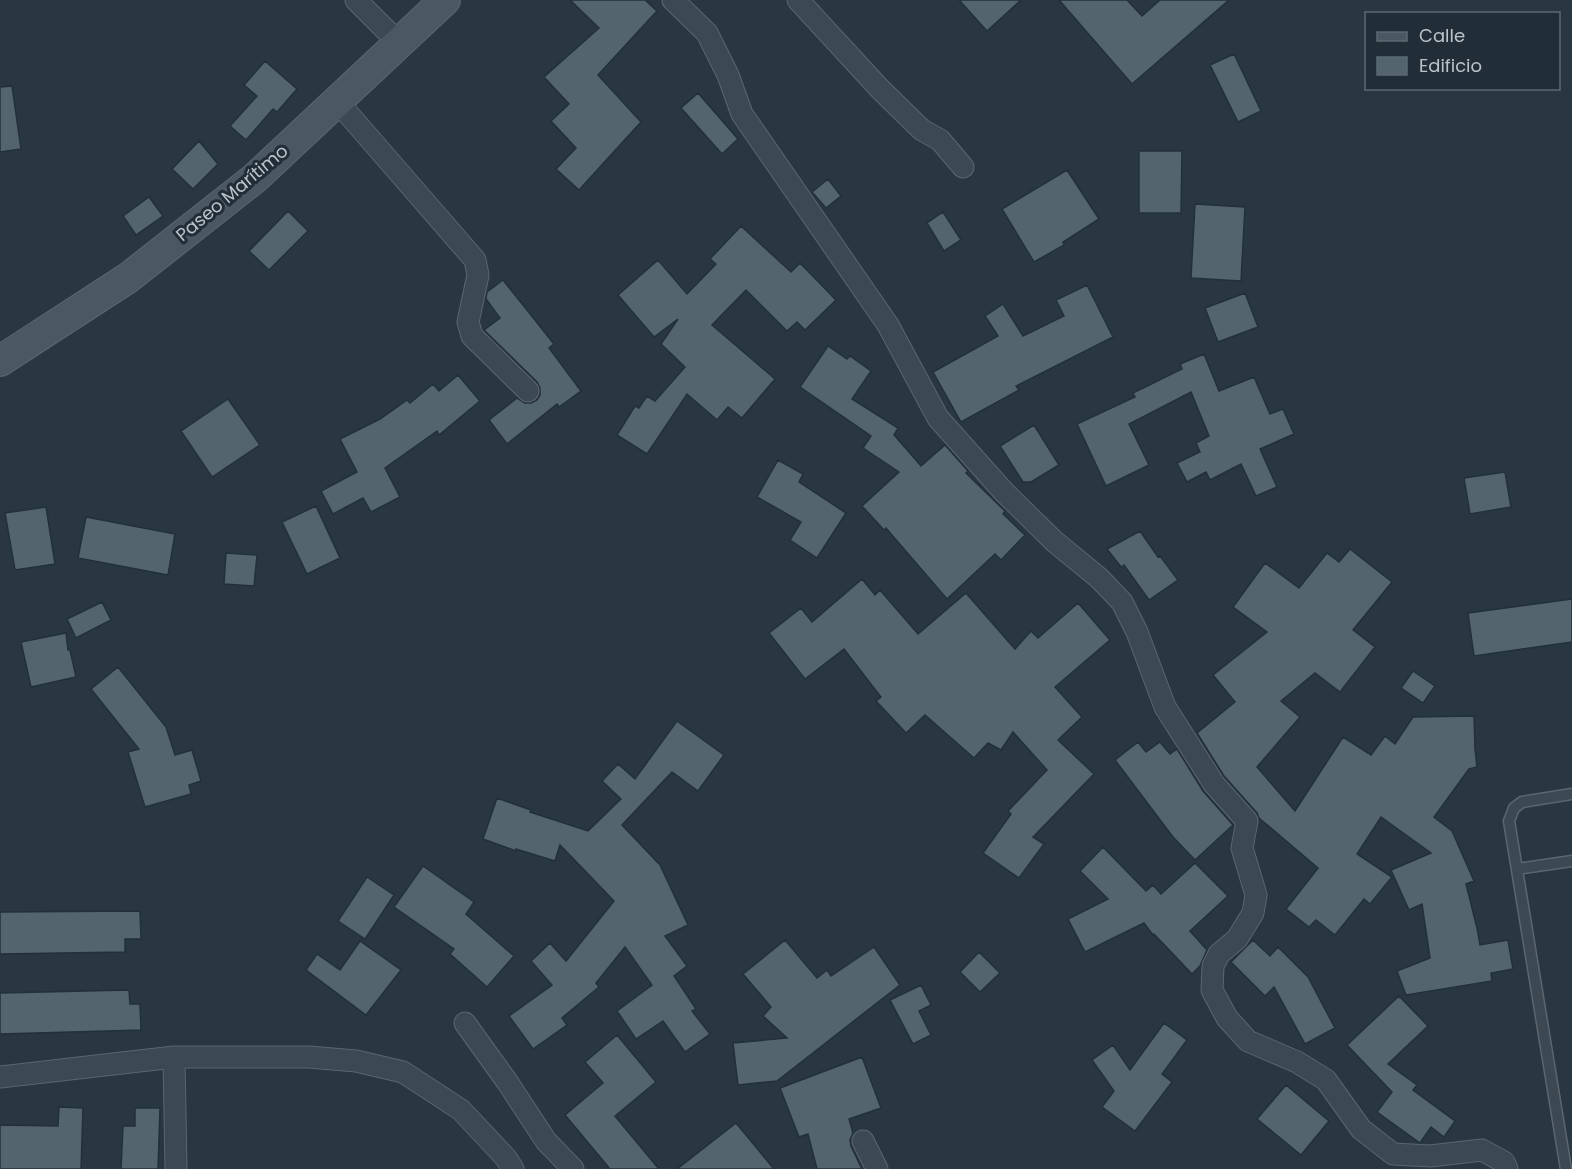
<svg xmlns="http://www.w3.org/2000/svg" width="1572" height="1169" viewBox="0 0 1572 1169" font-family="Poppins,sans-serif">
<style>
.building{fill:#54646e;stroke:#233039;stroke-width:1.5}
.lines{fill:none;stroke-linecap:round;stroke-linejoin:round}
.service-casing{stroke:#5b666f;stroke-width:13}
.minor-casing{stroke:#5b666f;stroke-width:23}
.secondary-casing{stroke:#5b666f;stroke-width:32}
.service{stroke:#3d4952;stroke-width:10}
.minor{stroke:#3d4952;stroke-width:21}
.secondary{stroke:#4b5864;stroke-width:30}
.labels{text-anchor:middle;stroke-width:6;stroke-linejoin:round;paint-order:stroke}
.street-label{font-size:18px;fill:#bac3cb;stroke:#212e37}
</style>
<rect width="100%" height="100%" fill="#283742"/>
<path class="building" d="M 570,0 L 645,0 L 657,11 L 598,75 L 641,122 L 579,190 L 556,169 L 576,148 L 551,121 L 569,104 L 544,77 L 599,28 Z
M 959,0 L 1021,0 L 987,31 Z
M 1059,0 L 1127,0 L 1142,16 L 1160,0 L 1229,0 L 1132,84 Z
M 1234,54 L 1261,111 L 1238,122 L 1210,65 Z
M 265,61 L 297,89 L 277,112 L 273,109 L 246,140 L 230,126 L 257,96 L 244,85 Z
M 12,86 L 21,149 L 0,152 L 0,87 Z
M 698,93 L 738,139 L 722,154 L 681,108 Z
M 199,141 L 218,164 L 193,189 L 172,169 Z
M 1139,151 L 1182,151 L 1181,213 L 1139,213 Z
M 1067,170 L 1099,219 L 1063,242 L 1064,245 L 1034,262 L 1002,209 Z
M 828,179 L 841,196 L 826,208 L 812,192 Z
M 149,197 L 163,216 L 136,235 L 123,216 Z
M 1195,204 L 1245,207 L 1241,281 L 1191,278 Z
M 288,211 L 308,231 L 269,270 L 249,251 Z
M 943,212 L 961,240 L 944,251 L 927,223 Z
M 741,226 L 791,272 L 800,263 L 836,300 L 805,330 L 797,322 L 787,331 L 746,290 L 712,325 L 775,379 L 742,418 L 728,407 L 717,420 L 687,394 L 647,454 L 617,435 L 635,406 L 639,408 L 647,396 L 655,401 L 685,367 L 661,344 L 678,319 L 654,337 L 618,295 L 658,260 L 687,294 L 716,264 L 710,259 Z
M 503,280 L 554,344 L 549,348 L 581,391 L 559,407 L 557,404 L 507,444 L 489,420 L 517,398 L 525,403 L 531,403 L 537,400 L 540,395 L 540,388 L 537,382 L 484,330 L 500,318 L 486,299 L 487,292 Z
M 1087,285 L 1113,337 L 1016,386 L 1019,390 L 961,422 L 933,372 L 998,336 L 985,316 L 1003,304 L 1023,336 L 1064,316 L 1056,300 Z
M 1245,293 L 1258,327 L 1218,342 L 1205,308 Z
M 828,346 L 847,359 L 850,356 L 871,371 L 852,399 L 898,428 L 894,435 L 921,466 L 945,445 L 968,471 L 966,473 L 1005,511 L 1003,514 L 1025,535 L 1001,560 L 995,554 L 947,599 L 886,528 L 884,530 L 862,506 L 899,472 L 863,448 L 871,436 L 800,387 Z
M 1204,354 L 1219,391 L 1254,377 L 1270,414 L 1283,409 L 1294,434 L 1260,449 L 1277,487 L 1256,496 L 1241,464 L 1210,480 L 1206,472 L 1187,482 L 1177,463 L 1200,452 L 1196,443 L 1209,436 L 1191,392 L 1129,424 L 1149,465 L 1106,486 L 1077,424 L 1135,397 L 1133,393 L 1182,369 L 1180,364 Z
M 458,375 L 480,401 L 439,435 L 437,431 L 385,468 L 400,497 L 371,512 L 363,498 L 333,514 L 321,491 L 357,472 L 340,439 L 380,419 L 407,400 L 410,403 L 433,384 L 439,391 Z
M 228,399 L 260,445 L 212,477 L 181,431 Z
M 1034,425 L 1059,465 L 1031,482 L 1023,482 L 1000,446 Z
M 778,460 L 803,474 L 799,482 L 846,513 L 817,558 L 790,540 L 801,522 L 757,497 Z
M 1505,472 L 1511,507 L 1470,514 L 1464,478 Z
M 316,506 L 340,558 L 307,574 L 282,522 Z
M 46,507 L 55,564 L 15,570 L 5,513 Z
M 86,517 L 175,534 L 168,575 L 78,558 Z
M 1140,531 L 1158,557 L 1160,556 L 1178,580 L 1149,600 L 1124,565 L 1121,567 L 1107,549 Z
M 1350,549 L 1392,582 L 1353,630 L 1375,647 L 1340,692 L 1315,673 L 1281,701 L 1300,717 L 1257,767 L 1295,811 L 1343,737 L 1371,755 L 1385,736 L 1395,744 L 1413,717 L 1474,716 L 1475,749 L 1477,767 L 1469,769 L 1434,817 L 1452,831 L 1474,881 L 1466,884 L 1477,928 L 1480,945 L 1508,940 L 1513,969 L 1491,973 L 1492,981 L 1406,995 L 1397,971 L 1430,958 L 1422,904 L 1409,910 L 1391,870 L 1431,853 L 1381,817 L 1357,854 L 1392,877 L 1370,904 L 1364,899 L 1335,935 L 1316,920 L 1309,927 L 1286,909 L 1318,868 L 1259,818 L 1257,813 L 1224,776 L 1197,733 L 1235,702 L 1213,675 L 1267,632 L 1233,607 L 1265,563 L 1299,588 L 1327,553 L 1339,562 Z
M 226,553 L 257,555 L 254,586 L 224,584 Z
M 862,579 L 875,595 L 880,590 L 918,634 L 966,593 L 1015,649 L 1031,631 L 1038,638 L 1078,603 L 1110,640 L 1055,687 L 1082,717 L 1058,740 L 1094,774 L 1033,837 L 1044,844 L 1019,878 L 983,853 L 1011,814 L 1008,811 L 1047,770 L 1013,732 L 1001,750 L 988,743 L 974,758 L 925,715 L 906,733 L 876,701 L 881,697 L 844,649 L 805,679 L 769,633 L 801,608 L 812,622 Z
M 1572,599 L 1572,642 L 1474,656 L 1468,613 Z
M 102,602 L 111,620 L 76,638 L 67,619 Z
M 66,633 L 68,650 L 70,650 L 76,677 L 31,687 L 21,642 Z
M 118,667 L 166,727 L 175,755 L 192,750 L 201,781 L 189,785 L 191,794 L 145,807 L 128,752 L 139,749 L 91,689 Z
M 1413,671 L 1435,686 L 1423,703 L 1401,688 Z
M 677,721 L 724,755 L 698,791 L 672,772 L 622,825 L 660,865 L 688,925 L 665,936 L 687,966 L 674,976 L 696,1009 L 692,1011 L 710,1034 L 685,1052 L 663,1021 L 636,1039 L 617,1011 L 652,985 L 625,947 L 596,983 L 599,987 L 562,1018 L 567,1025 L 533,1049 L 509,1016 L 552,985 L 531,961 L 550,943 L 566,961 L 614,901 L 560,845 L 555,861 L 516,849 L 516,851 L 483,839 L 497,798 L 531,810 L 530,812 L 588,831 L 621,799 L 602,781 L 618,764 L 635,779 Z
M 1138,742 L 1146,752 L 1160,742 L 1170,754 L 1177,749 L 1203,791 L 1233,825 L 1195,860 L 1173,837 L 1115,760 Z
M 1103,847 L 1146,891 L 1153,885 L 1161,894 L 1195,863 L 1228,896 L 1190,931 L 1207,950 L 1200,966 L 1192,974 L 1154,934 L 1153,935 L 1144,923 L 1085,952 L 1068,919 L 1108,899 L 1080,871 Z
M 423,866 L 474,902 L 466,914 L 514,956 L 487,987 L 450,954 L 454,949 L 394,907 Z
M 367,877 L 394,895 L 365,939 L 338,921 Z
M 140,911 L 141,939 L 125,939 L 125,952 L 0,954 L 0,912 Z
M 785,940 L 817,978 L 827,970 L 831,976 L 874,947 L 900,985 L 777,1081 L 738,1085 L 733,1043 L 787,1038 L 763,1016 L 771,1007 L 743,974 Z
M 1253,940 L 1270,956 L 1278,947 L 1308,977 L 1335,1028 L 1305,1044 L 1274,987 L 1265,996 L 1231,962 Z
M 360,941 L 401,970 L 366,1015 L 306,970 L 317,954 L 340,970 Z
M 979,952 L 1000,973 L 980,992 L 960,972 Z
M 921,985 L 931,1005 L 919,1011 L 931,1035 L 913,1044 L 890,1000 Z
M 129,990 L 130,1004 L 140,1004 L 141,1030 L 0,1034 L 0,993 Z
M 1399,996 L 1428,1026 L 1388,1064 L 1417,1085 L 1413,1090 L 1455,1121 L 1444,1137 L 1431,1127 L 1420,1143 L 1377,1112 L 1392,1092 L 1347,1045 Z
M 1164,1023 L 1187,1040 L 1162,1074 L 1172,1082 L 1135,1131 L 1102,1107 L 1114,1091 L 1092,1060 L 1113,1045 L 1130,1070 Z
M 617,1035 L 656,1082 L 615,1116 L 659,1169 L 610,1169 L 565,1115 L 603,1083 L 585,1062 Z
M 862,1057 L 881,1108 L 849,1119 L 853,1133 L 850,1140 L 851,1146 L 862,1169 L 817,1169 L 808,1134 L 799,1137 L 780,1088 Z
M 1286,1085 L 1329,1121 L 1301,1155 L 1257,1119 Z
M 59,1107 L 83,1108 L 81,1169 L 0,1169 L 0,1125 L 58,1126 Z
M 135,1108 L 160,1108 L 158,1169 L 121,1169 L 123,1126 L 135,1126 Z
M 736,1123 L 774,1169 L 677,1169 Z"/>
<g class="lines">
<defs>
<path id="service" d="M 1517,869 L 1572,861
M 1566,1169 L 1509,821 L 1514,808 L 1522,802 L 1572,794"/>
<path id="minor" d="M 356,0 L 399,43
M 673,0 L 707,33 L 728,75 L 742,114 L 888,325 L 938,418 L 1004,492 L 1055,542 L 1099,578 L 1122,602 L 1137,632 L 1165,707 L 1214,784 L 1247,821 L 1242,848 L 1256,895 L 1253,913 L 1237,939 L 1219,954 L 1213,966 L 1212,990 L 1227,1018 L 1248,1041 L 1297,1062 L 1326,1080 L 1361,1129 L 1393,1154 L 1430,1156 L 1482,1150 L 1504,1162 L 1507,1169
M 798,0 L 880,89 L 922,130 L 940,140 L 963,167
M 337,101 L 475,260 L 478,275 L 468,322 L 472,336 L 528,391
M 465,1023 L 508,1083 L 546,1141 L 573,1169
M 174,1057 L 176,1169
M 0,1077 L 174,1057 L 309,1057 L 356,1061 L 403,1072 L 461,1110 L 506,1158 L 513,1169
M 863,1141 L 877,1169"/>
<path id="secondary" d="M 0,361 L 128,278 L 255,178 L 445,0"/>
</defs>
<use href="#service" class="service-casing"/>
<use href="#minor" class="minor-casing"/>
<use href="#secondary" class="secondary-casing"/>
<use href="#service" class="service"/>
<use href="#minor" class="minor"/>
<use href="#secondary" class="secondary"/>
</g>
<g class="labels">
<g class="street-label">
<text transform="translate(232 193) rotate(-40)" y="6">Paseo Marítimo</text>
</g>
</g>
<rect x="1365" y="12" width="195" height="78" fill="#212e37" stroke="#5e6a72" stroke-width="1.5"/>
<rect x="1377" y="32" width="30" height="9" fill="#4b5864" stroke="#5e6a72" stroke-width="1.5"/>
<text x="1419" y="42" font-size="18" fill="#bac3cb">Calle</text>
<rect x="1377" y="57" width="30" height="18" fill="#54646e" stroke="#5e6a72" stroke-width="1.5"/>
<text x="1419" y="72" font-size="18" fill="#bac3cb">Edificio</text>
</svg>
